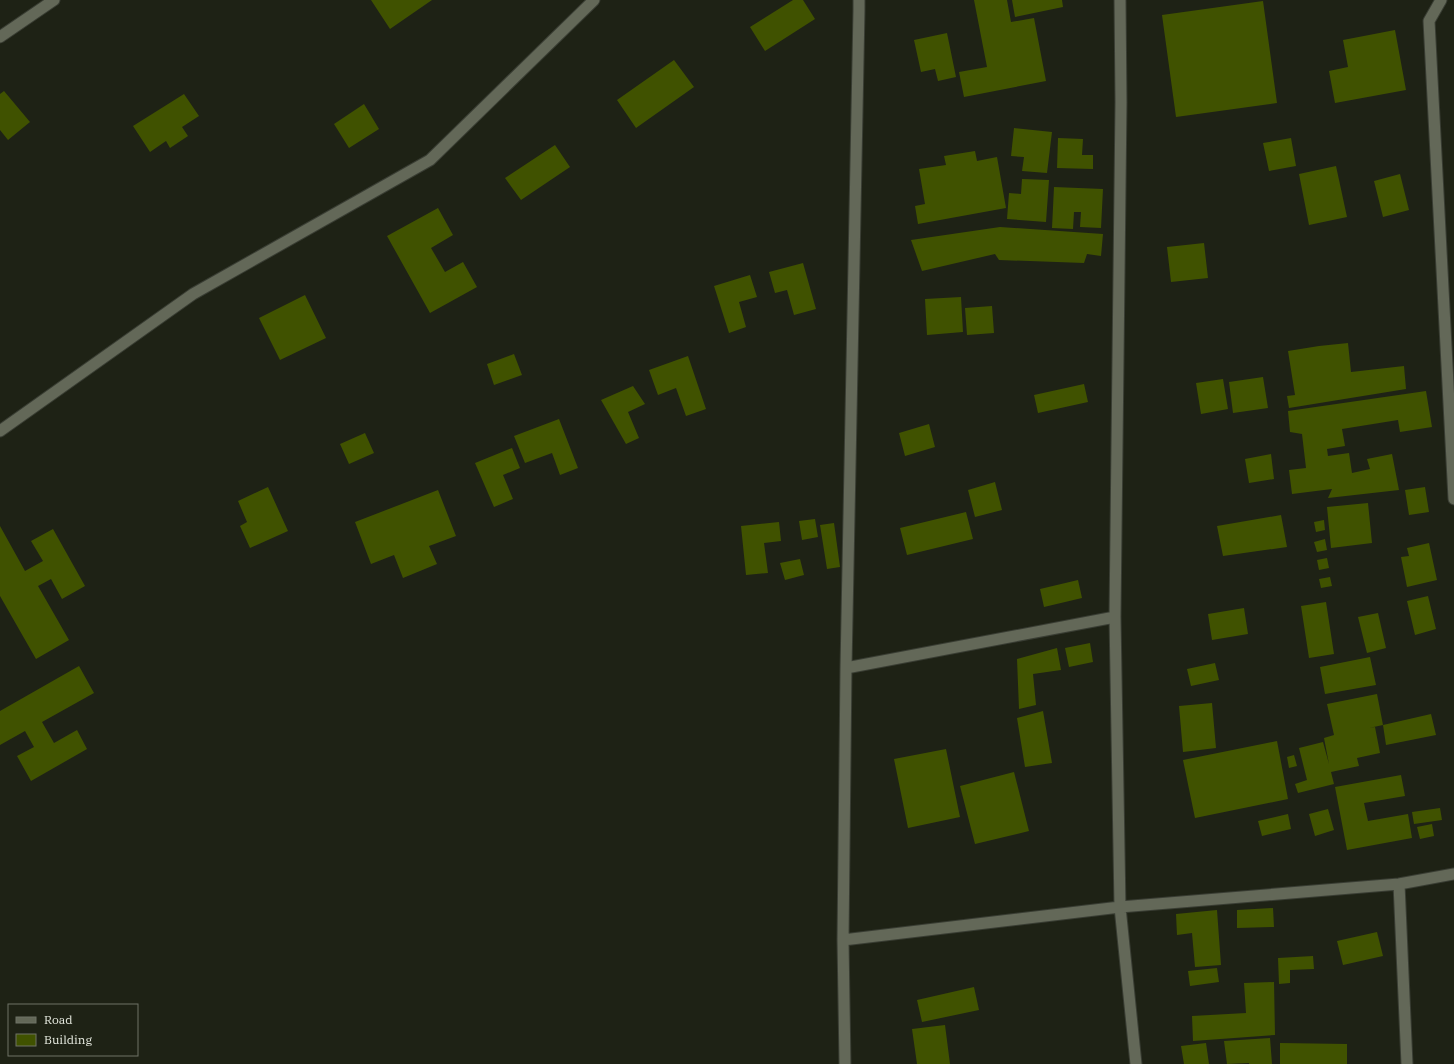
<svg xmlns="http://www.w3.org/2000/svg" width="1454" height="1064" viewBox="0 0 1454 1064" font-family="'IBM Plex Serif',serif">
<style>
.building{fill:#405200}
.lines{fill:none;stroke-linecap:round;stroke-linejoin:round}
.minor-casing{stroke:#393d33;stroke-width:13}
.minor{stroke:#636858;stroke-width:11}
</style>
<rect width="100%" height="100%" fill="#1e2215"/>
<path class="building" d="M 371,0 L 432,0 L 390,29 Z
M 793,0 L 803,0 L 815,19 L 765,51 L 750,27 Z
M 974,0 L 1007,0 L 1011,22 L 1034,18 L 1046,81 L 964,97 L 959,72 L 987,67 Z
M 1012,0 L 1062,0 L 1063,7 L 1015,17 Z
M 1263,1 L 1277,103 L 1176,117 L 1162,15 Z
M 1395,30 L 1406,90 L 1335,103 L 1329,71 L 1348,67 L 1343,40 Z
M 947,33 L 956,77 L 938,81 L 935,69 L 921,72 L 914,40 Z
M 674,60 L 694,87 L 636,128 L 617,100 Z
M 4,91 L 30,122 L 8,140 L 0,130 L 0,94 Z
M 184,94 L 199,116 L 182,127 L 188,136 L 170,148 L 166,141 L 150,152 L 133,126 Z
M 364,104 L 379,129 L 349,148 L 334,124 Z
M 1014,128 L 1052,132 L 1047,173 L 1022,171 L 1024,157 L 1011,156 Z
M 1058,138 L 1083,139 L 1082,155 L 1093,155 L 1093,169 L 1057,168 Z
M 1291,138 L 1296,166 L 1269,171 L 1263,143 Z
M 555,145 L 570,167 L 521,200 L 505,178 Z
M 975,151 L 977,161 L 997,157 L 1006,208 L 918,224 L 915,206 L 925,204 L 919,169 L 946,165 L 944,156 Z
M 1336,166 L 1347,217 L 1309,225 L 1299,174 Z
M 1400,174 L 1409,210 L 1383,217 L 1374,181 Z
M 1022,179 L 1049,180 L 1046,222 L 1007,219 L 1009,193 L 1021,194 Z
M 1054,187 L 1103,189 L 1101,228 L 1080,227 L 1081,212 L 1074,212 L 1073,229 L 1052,228 Z
M 438,208 L 453,235 L 431,248 L 445,272 L 463,262 L 477,287 L 430,313 L 387,236 Z
M 1000,227 L 1103,234 L 1101,256 L 1087,254 L 1084,263 L 999,260 L 995,254 L 922,271 L 911,240 Z
M 1204,243 L 1208,278 L 1171,282 L 1167,247 Z
M 803,263 L 816,309 L 794,315 L 787,290 L 775,293 L 769,272 Z
M 750,275 L 757,297 L 739,302 L 746,327 L 729,333 L 714,286 Z
M 305,295 L 326,338 L 280,360 L 259,318 Z
M 961,297 L 963,332 L 927,335 L 925,299 Z
M 992,306 L 994,333 L 967,335 L 965,308 Z
M 1348,343 L 1351,372 L 1404,366 L 1406,389 L 1289,408 L 1287,396 L 1295,395 L 1288,351 L 1319,346 Z
M 514,354 L 522,375 L 494,385 L 487,364 Z
M 688,356 L 706,409 L 686,416 L 676,388 L 658,395 L 649,370 Z
M 1263,377 L 1268,408 L 1233,413 L 1229,382 Z
M 1223,379 L 1228,409 L 1201,414 L 1196,383 Z
M 1084,384 L 1088,402 L 1038,413 L 1034,395 Z
M 633,386 L 645,404 L 628,412 L 639,438 L 626,444 L 601,400 Z
M 1426,391 L 1432,427 L 1400,432 L 1398,420 L 1342,429 L 1345,446 L 1327,449 L 1328,456 L 1349,453 L 1352,473 L 1370,469 L 1367,459 L 1392,454 L 1399,490 L 1328,498 L 1332,489 L 1292,494 L 1289,470 L 1306,468 L 1302,434 L 1290,432 L 1288,411 Z
M 559,419 L 578,468 L 560,475 L 552,453 L 525,463 L 514,436 Z
M 929,424 L 935,447 L 905,456 L 899,433 Z
M 365,433 L 374,453 L 349,464 L 340,444 Z
M 512,448 L 520,468 L 503,475 L 513,499 L 494,507 L 475,463 Z
M 1271,454 L 1274,479 L 1249,483 L 1245,459 Z
M 995,482 L 1002,510 L 975,517 L 968,490 Z
M 268,487 L 288,531 L 250,548 L 240,526 L 247,522 L 238,501 Z
M 1425,487 L 1429,512 L 1409,515 L 1405,490 Z
M 438,490 L 456,536 L 429,546 L 437,564 L 403,578 L 394,555 L 371,564 L 355,522 Z
M 1368,503 L 1372,543 L 1331,548 L 1327,507 Z
M 966,512 L 973,539 L 907,555 L 900,528 Z
M 1281,515 L 1287,547 L 1223,556 L 1217,526 Z
M 815,519 L 818,537 L 802,540 L 799,521 Z
M 1324,520 L 1325,530 L 1316,532 L 1314,522 Z
M 779,522 L 781,541 L 764,543 L 768,573 L 746,575 L 741,526 Z
M 834,523 L 840,567 L 827,569 L 820,525 Z
M 0,526 L 25,571 L 43,561 L 31,541 L 53,529 L 85,586 L 62,599 L 51,579 L 38,586 L 69,640 L 36,659 L 0,596 Z
M 1325,539 L 1327,550 L 1317,552 L 1314,542 Z
M 1429,543 L 1437,580 L 1407,587 L 1401,557 L 1409,556 L 1407,548 Z
M 1327,558 L 1329,568 L 1319,570 L 1317,560 Z
M 800,559 L 804,575 L 785,580 L 780,563 Z
M 1330,577 L 1332,586 L 1321,588 L 1319,579 Z
M 1078,580 L 1082,598 L 1044,607 L 1040,589 Z
M 1428,596 L 1436,629 L 1415,635 L 1407,601 Z
M 1326,602 L 1334,654 L 1309,658 L 1301,606 Z
M 1244,608 L 1248,634 L 1212,640 L 1208,614 Z
M 1378,613 L 1386,648 L 1367,653 L 1358,617 Z
M 1090,643 L 1093,662 L 1069,667 L 1065,648 Z
M 1057,648 L 1061,670 L 1033,674 L 1036,705 L 1019,709 L 1017,659 Z
M 1370,657 L 1376,685 L 1325,694 L 1320,667 Z
M 1215,663 L 1219,680 L 1191,686 L 1187,669 Z
M 79,666 L 94,693 L 42,722 L 54,743 L 77,730 L 87,749 L 31,781 L 17,756 L 34,747 L 25,731 L 0,745 L 0,711 Z
M 1377,694 L 1383,725 L 1369,728 L 1375,727 L 1380,753 L 1357,758 L 1359,766 L 1331,772 L 1334,784 L 1298,793 L 1295,784 L 1307,780 L 1299,748 L 1323,742 L 1329,764 L 1324,738 L 1334,735 L 1327,704 Z
M 1212,703 L 1216,748 L 1183,752 L 1179,706 Z
M 1043,711 L 1052,763 L 1025,767 L 1017,718 Z
M 1431,714 L 1436,735 L 1386,745 L 1383,725 Z
M 1277,741 L 1288,799 L 1195,818 L 1183,760 Z
M 946,749 L 960,817 L 908,828 L 894,759 Z
M 1294,755 L 1297,766 L 1289,768 L 1287,757 Z
M 1014,772 L 1029,831 L 975,844 L 960,786 Z
M 1401,775 L 1405,796 L 1364,803 L 1368,821 L 1408,814 L 1412,838 L 1347,850 L 1335,787 Z
M 1440,808 L 1442,820 L 1414,824 L 1412,812 Z
M 1328,809 L 1334,830 L 1315,836 L 1309,814 Z
M 1288,814 L 1291,829 L 1262,836 L 1258,821 Z
M 1432,824 L 1434,836 L 1420,839 L 1417,827 Z
M 1273,908 L 1274,927 L 1237,928 L 1237,910 Z
M 1217,910 L 1221,965 L 1195,967 L 1192,933 L 1177,935 L 1176,914 Z
M 1377,932 L 1383,956 L 1343,965 L 1337,941 Z
M 1313,956 L 1314,969 L 1290,970 L 1290,983 L 1279,984 L 1278,958 Z
M 1217,968 L 1219,982 L 1190,986 L 1188,971 Z
M 1274,982 L 1275,1035 L 1193,1041 L 1192,1016 L 1246,1013 L 1244,983 Z
M 974,987 L 979,1010 L 922,1022 L 917,1000 Z
M 945,1025 L 950,1064 L 917,1064 L 912,1029 Z
M 1270,1038 L 1272,1064 L 1249,1064 L 1249,1063 L 1227,1064 L 1224,1041 Z
M 1206,1043 L 1209,1064 L 1184,1064 L 1181,1046 Z
M 1280,1043 L 1347,1044 L 1347,1064 L 1280,1064 Z"/>
<g class="lines">
<defs>
<path id="minor" d="M 1120,0 L 1121,102 L 1115,617 L 1120,907 L 1136,1064
M 1441,0 L 1429,21 L 1454,499
M 0,37 L 54,0
M 0,431 L 193,294 L 430,160 L 594,0
M 846,668 L 1115,617
M 1399,884 L 1407,1064
M 843,940 L 1120,907 L 1399,884 L 1454,874
M 845,1064 L 843,940 L 846,668 L 859,10 L 859,0"/>
</defs>
<use href="#minor" class="minor-casing"/>
<use href="#minor" class="minor"/>
</g>
<rect x="8" y="1004" width="130" height="52" fill="#1e2215" stroke="#6e7267"/>
<rect x="16" y="1017" width="20" height="6" fill="#636858" stroke="#6e7267"/>
<text x="44" y="1024" font-size="12" fill="#e7ebe1">Road</text>
<rect x="16" y="1034" width="20" height="12" fill="#405200" stroke="#6e7267"/>
<text x="44" y="1044" font-size="12" fill="#e7ebe1">Building</text>
</svg>
